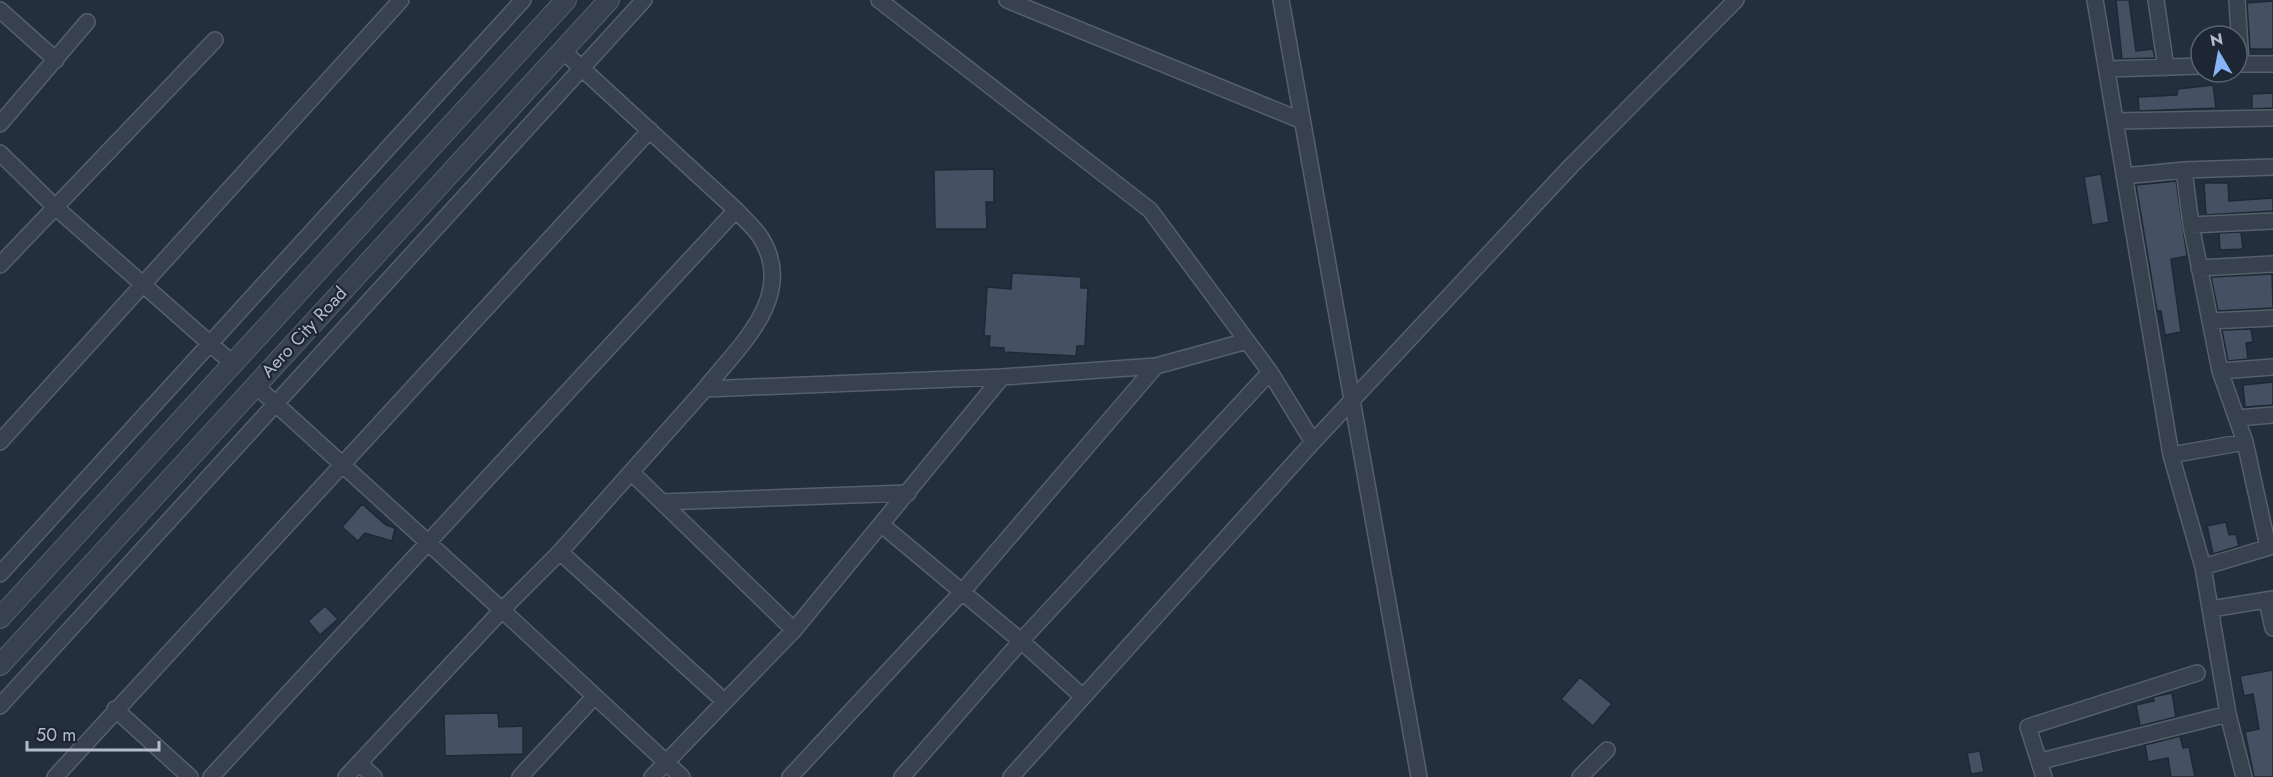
<svg xmlns="http://www.w3.org/2000/svg" width="2273" height="777" viewBox="0 0 2273 777" font-family="Jost,sans-serif">
<style>
.building{fill:#455162;stroke:#1f2835;stroke-width:1.5}
.lines{fill:none;stroke-linecap:round;stroke-linejoin:round}
.minor-casing{stroke:#565f6c;stroke-width:18}
.tertiary-casing{stroke:#565f6c;stroke-width:22}
.minor{stroke:#38414e;stroke-width:15}
.tertiary{stroke:#38414e;stroke-width:20}
.labels{text-anchor:middle;stroke-width:4.5;stroke-linejoin:round;paint-order:stroke}
.street-label{font-size:18px;fill:#b4bcc9;stroke:#1d2633}
</style>
<rect width="100%" height="100%" fill="#242f3e"/>
<path class="building" d="M 2116,0 L 2129,0 L 2136,51 L 2153,49 L 2155,58 L 2122,59 Z
M 2273,1 L 2273,49 L 2250,49 L 2247,3 Z
M 2213,85 L 2216,108 L 2139,111 L 2138,97 L 2177,95 L 2178,89 Z
M 2273,93 L 2273,108 L 2252,109 L 2252,94 Z
M 994,169 L 994,202 L 986,202 L 987,229 L 935,229 L 934,170 Z
M 2101,174 L 2109,222 L 2092,225 L 2084,177 Z
M 2176,181 L 2187,256 L 2171,259 L 2181,332 L 2165,335 L 2161,311 L 2157,311 L 2136,185 Z
M 2204,183 L 2228,183 L 2229,201 L 2273,198 L 2273,211 L 2206,215 Z
M 2241,232 L 2243,249 L 2220,250 L 2219,233 Z
M 1012,273 L 1081,277 L 1081,288 L 1088,288 L 1085,346 L 1077,346 L 1076,356 L 1004,352 L 1004,348 L 989,347 L 990,336 L 984,336 L 987,287 L 1011,289 Z
M 2272,274 L 2273,308 L 2218,311 L 2211,277 Z
M 2251,329 L 2253,342 L 2246,343 L 2248,359 L 2228,361 L 2222,330 Z
M 2273,382 L 2273,405 L 2245,407 L 2243,385 Z
M 362,504 L 386,525 L 395,528 L 392,541 L 365,533 L 358,541 L 342,527 Z
M 2226,522 L 2229,535 L 2236,534 L 2239,546 L 2213,554 L 2207,526 Z
M 325,606 L 338,619 L 320,635 L 308,621 Z
M 2273,670 L 2273,777 L 2254,777 L 2245,732 L 2259,729 L 2253,694 L 2244,696 L 2240,676 Z
M 1580,677 L 1612,704 L 1593,726 L 1561,699 Z
M 2172,693 L 2176,717 L 2140,726 L 2136,705 L 2154,701 L 2153,697 Z
M 498,713 L 499,727 L 523,726 L 523,754 L 445,756 L 444,714 Z
M 2180,736 L 2183,748 L 2189,747 L 2195,777 L 2171,777 L 2168,758 L 2148,762 L 2145,745 Z
M 1980,751 L 1984,772 L 1971,774 L 1967,753 Z"/>
<g class="lines">
<defs>
<path id="minor" d="M 879,0 L 1150,210 L 1247,341
M 1007,0 L 1300,120
M 1281,0 L 1419,777
M 2095,0 L 2171,455 L 2203,567 L 2228,714 L 2244,777
M 2156,0 L 2166,68
M 2237,0 L 2241,64
M 0,10 L 56,60
M 563,51 L 736,210 C 744,219 755,228 761,238 C 797,296 739,346 705,389 L 1002,377 L 1156,366 L 1247,341 L 1270,372 L 1313,442
M 2237,64 L 2273,64
M 2108,69 L 2201,66
M 2116,121 L 2273,118
M 0,124 L 87,22
M 0,153 L 54,206 L 232,363
M 2184,170 L 2191,225 L 2220,371 L 2245,442 L 2268,547
M 2124,176 L 2184,170 L 2273,167
M 2191,225 L 2273,221
M 0,265 L 215,40
M 2199,268 L 2273,264
M 2210,321 L 2273,318
M 2220,371 L 2273,367
M 255,385 L 502,610 L 346,777
M 2237,418 L 2273,415
M 0,442 L 401,0
M 2171,455 L 2245,442
M 632,473 L 794,630
M 662,502 L 908,493
M 882,525 L 1021,641 L 1083,697
M 560,552 L 724,701
M 2203,567 L 2273,546
M 0,574 L 523,0
M 2267,601 L 2273,628
M 2211,609 L 2273,599
M 0,706 L 644,0
M 115,709 L 190,777
M 2041,761 L 2228,714
M 359,763 L 374,777
M 55,777 L 650,130
M 211,777 L 736,210
M 520,777 L 594,697
M 652,777 L 794,630 L 1002,377
M 682,777 L 502,610 L 560,552 L 705,389
M 790,777 L 962,592 L 1156,366
M 902,777 L 1021,641 L 1270,372
M 1011,777 L 1313,442 L 1571,166 L 1736,0
M 1580,777 L 1607,750
M 2044,777 L 2028,727 L 2197,673"/>
<path id="tertiary" d="M 0,618 L 566,0
M 0,665 L 609,0"/>
</defs>
<use href="#minor" class="minor-casing"/>
<use href="#tertiary" class="tertiary-casing"/>
<use href="#minor" class="minor"/>
<use href="#tertiary" class="tertiary"/>
</g>
<g class="labels">
<g class="street-label">
<text transform="translate(304 332) rotate(-47)" y="6">Aero City Road</text>
</g>
</g>
<g transform="translate(2219 54) rotate(350)"><circle r="28" fill="#1d2633" stroke="#59626f" stroke-width="1.5"/>
<path d="M0-4.5L10 22L0 15L-10 22Z" fill="#8ab4f8"/>
<text y="-9" font-size="16" font-weight="bold" text-anchor="middle" fill="#b4bcc9">N</text>
</g>
<path d="M27 741v9h132v-9" fill="none" stroke="#b4bcc9" stroke-width="3"/>
<text x="36" y="741" font-size="18" fill="#b4bcc9" stroke="#1d2633" stroke-width="4.5" paint-order="stroke">50 m</text>
</svg>
